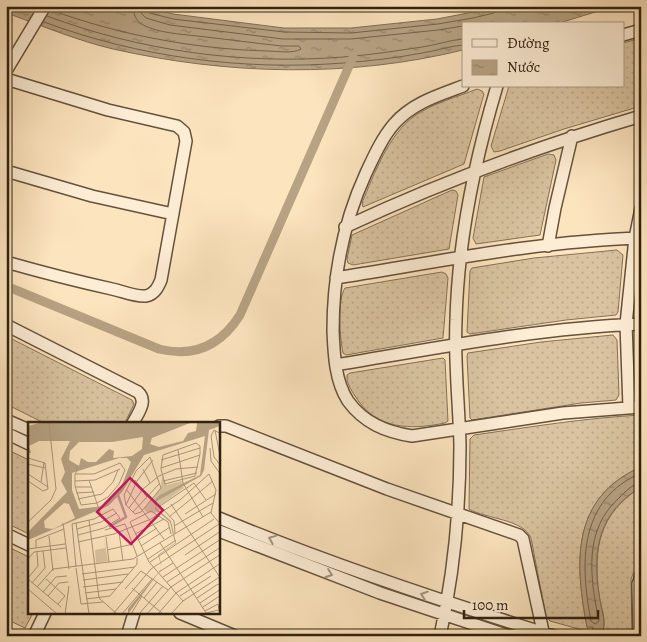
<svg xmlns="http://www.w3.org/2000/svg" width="647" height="642" viewBox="0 0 647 642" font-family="Alegreya,serif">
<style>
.grass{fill:url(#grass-dots);stroke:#857258}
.water{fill:url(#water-ripples);stroke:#816f55}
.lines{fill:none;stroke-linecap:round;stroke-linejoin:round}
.shore{stroke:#74624a;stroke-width:1}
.canal{stroke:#b7a283;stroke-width:9}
.minor-casing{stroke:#64523c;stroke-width:14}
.minor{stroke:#fdedd5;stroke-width:11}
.oneway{stroke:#a1927c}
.inset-river{fill:none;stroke:#b7a283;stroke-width:2.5}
.inset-road{fill:none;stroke:#ab9678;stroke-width:1}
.view{fill:#c2185b;fill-opacity:0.15;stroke:#c2185b;stroke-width:2.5}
.inset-edge{fill:none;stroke:#312210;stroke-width:2.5}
</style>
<defs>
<pattern id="grass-dots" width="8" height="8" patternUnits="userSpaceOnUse" patternTransform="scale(1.25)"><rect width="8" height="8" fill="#d9c3a0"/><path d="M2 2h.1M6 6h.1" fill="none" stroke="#bba789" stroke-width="1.8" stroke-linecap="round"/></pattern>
<pattern id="water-ripples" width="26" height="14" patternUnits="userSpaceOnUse" patternTransform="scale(1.25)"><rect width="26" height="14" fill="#b7a283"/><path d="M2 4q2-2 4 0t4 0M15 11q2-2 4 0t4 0" fill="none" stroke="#95846a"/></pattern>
</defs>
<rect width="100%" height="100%" fill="#fce4be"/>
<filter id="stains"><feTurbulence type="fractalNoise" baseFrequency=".004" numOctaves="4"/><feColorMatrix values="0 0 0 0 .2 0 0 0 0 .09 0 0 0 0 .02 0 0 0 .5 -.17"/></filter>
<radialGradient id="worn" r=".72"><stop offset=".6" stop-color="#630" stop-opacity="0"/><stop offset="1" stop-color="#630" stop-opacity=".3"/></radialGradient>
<path class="grass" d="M 641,38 L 641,106 L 564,129 L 500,151 L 494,152 L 491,146 L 509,86 L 623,86 L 623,43 Z
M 477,89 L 482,91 L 484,94 L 464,164 L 363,207 L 362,203 C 374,174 389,133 416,115 C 434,103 457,97 477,89 Z
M 548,154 L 554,155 L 556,160 L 540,235 L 476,244 L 473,238 L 484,177 Z
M 452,190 L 456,191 L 458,195 L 449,249 L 353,265 L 348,263 L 347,259 L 352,235 Z
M 617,250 L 623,255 L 618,312 L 616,315 L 566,320 L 470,334 L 467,332 L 470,271 L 472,268 L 534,258 Z
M 442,272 L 446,274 L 448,278 L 443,338 L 346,355 L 343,353 C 340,340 337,299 345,288 Z
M 613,335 L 617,340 L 619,395 L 616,400 L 581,403 L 472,420 L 470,418 L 467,356 L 468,353 L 541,342 Z
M 6,336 L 132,400 L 134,404 L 125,423 L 44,423 L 6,404 Z
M 443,358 L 445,360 L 448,421 L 445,423 C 410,430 376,430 355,396 C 351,390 346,382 347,375 L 350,373 Z
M 641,415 L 641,467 C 570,498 575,564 587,627 L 593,627 L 593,633 L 550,621 L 546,616 L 531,538 C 523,519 486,519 469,509 L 470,439 L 474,435 C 530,427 585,418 641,415 Z
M 6,449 L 29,460 L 29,534 L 6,523 Z
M 641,487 L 641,567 L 633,574 L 631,579 L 632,636 L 602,636 C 602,632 604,628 604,625 C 605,615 600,604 599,594 C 593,548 599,514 641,487 Z
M 6,546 L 29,557 L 29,613 L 33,613 L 25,628 L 6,619 Z"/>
<path class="water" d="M 6,6 L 144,6 L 173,14 L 284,28 L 351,28 L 437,19 L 504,6 L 615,6 L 556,24 L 463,24 L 463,50 C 349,78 228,75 113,49 C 79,41 45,27 12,15 L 6,13 Z
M 641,467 L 641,487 C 599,512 592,549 599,594 C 600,604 604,615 604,625 C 604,628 602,632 602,636 L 592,636 L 593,627 L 587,627 C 575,564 570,498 641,467 Z"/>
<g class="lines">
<path class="shore" d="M 140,6 L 141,13 L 146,18 L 170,25 L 283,39 L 351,39 L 438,30 L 463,26
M 146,6 L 147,10 L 150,13 L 173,19 L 284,32 L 351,33 L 438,24 L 473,18 L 494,13 L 497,10 L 498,6
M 51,10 C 119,35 195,49 267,51 C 277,51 293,54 301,49 L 299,46 L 282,46 C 253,43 225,39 197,36 C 180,34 159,33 143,25 C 136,21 133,14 133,6
M 47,16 C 140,51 244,65 343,57 C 369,55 396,51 422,47 C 436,45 450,40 463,39
M 44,22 C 138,57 243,71 343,63 C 369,61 396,58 422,53 C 436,51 450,46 463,45
M 641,473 C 578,500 580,564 591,621 L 595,624 L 599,621 C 590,578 583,530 619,498 C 625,492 632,484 641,483"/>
<path class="canal" d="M 6,286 L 159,349 C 195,358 221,345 240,315 L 353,57"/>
<defs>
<path id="minor" d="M 623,35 L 641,30
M 6,71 L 45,6
M 6,79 L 108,110 L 177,126 L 184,132 L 186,141 L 161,280 C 158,287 155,294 146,296 C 135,297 122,291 112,289 C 76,281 41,272 6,262
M 463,86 C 439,95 412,103 394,124 C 382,138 374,156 366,173 C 343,223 333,276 333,331 C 334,354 335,381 348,401 C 364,423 386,432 412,436 L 563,413 L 641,407
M 6,171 L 92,196 L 173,214
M 345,227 C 441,182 539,146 641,116
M 548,246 L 555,208 L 572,136
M 336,278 C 437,262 538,241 641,238
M 6,325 L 138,392 C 148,401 138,413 133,423
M 336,365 C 437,348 538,328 641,324
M 629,407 L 626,324 L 635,238 L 641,208
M 6,420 L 29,430
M 219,426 L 226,426 L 387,489 L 519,535 L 523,539 L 544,636
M 6,433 L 29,444
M 219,518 C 329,564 441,601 554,636
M 219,531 L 380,593 L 509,636
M 6,534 L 29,545
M 180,613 L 235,636
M 34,636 L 45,613
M 127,636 L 134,613
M 440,636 C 454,573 460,509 460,445 C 459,403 454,362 456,320 C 458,240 474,163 497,86
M 639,636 L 638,584 L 641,576"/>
</defs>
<use href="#minor" class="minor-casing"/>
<use href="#minor" class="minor"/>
</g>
<defs><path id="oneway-chevron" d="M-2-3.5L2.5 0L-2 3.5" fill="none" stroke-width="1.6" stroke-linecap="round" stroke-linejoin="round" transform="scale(1.25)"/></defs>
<g class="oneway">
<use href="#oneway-chevron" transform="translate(272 539) rotate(-158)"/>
<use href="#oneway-chevron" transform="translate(329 574) rotate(20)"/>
<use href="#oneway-chevron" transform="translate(424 595) rotate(-161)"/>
</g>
<g transform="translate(28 422)">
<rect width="192" height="192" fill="#fce4be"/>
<path d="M 134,54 L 139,63 L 154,59 L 155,62 L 127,78 L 126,85 L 131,90 L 119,91 L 116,87 L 133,65 ZM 154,63 L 156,66 L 131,84 L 134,89 L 128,87 L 127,80 L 131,75 ZM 76,117 L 80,139 L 68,141 L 67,128 L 77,126 Z" fill="#d9c3a0"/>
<path d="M 11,1 L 162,1 L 124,16 L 122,22 L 131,25 L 155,19 L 160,11 L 168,9 L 169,1 L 192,1 L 192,4 L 181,8 L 176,48 L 173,54 L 127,80 L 128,86 L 143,99 L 148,121 L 131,133 L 134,146 L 100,192 L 100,187 L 134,146 L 130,133 L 147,121 L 142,100 L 127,87 L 126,79 L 132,73 L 172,53 L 177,14 L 116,33 L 94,70 L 80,84 L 0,118 L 0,110 L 39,70 L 33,59 L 37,50 L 33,37 L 42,19 L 11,19 L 1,24 L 3,31 L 0,31 L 0,4 ZM 115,15 L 114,27 L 104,34 L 85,36 L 86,29 L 81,27 L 68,40 L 60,40 L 53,36 L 51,44 L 41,38 L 42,29 L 51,20 L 84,20 ZM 91,36 L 99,36 L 103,40 L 92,68 L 75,84 L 51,87 L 44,68 L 44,51 ZM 36,81 L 41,82 L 47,96 L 25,107 L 17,106 L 16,99 Z" fill="#b7a283" fill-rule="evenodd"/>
<path class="inset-river" d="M 81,105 L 98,95 L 90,73"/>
<path class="inset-road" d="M 187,8 L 193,39M 193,12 L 186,8 L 183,14 L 186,35 L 193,44M 168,21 L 172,24 L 172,32 L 167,54 L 137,62 L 133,47 L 135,33 ZM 182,26 L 183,39 L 193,53M 150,28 L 155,61 L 175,95M 122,35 L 133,66 L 113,90 L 107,92 L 98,83 L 96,73 L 108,49 ZM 0,36 L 17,41 L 20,67 L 15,69 L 0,59M 133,38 L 172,26M 0,42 L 17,46M 133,46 L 172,33M 115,47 L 122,61M 0,52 L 20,65M 47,52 L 66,52 L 92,41 L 97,48 L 91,62 L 80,75 L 69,81 L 53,83 L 47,64 L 47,52 L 48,51 L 48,50 L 50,43M 61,58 L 73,93M 107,58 L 119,75M 47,59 L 67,58 L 92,47M 135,59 L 169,51M 13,60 L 16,40M 47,65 L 64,65M 98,67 L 136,117M 48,71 L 66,70M 50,77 L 74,72 L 85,60 L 90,48M 143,82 L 193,157M 98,83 L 109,59 L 125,38M 101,86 L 115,67 L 131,54 L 148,47 L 170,45M 105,90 L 132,61M 157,92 L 188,72M 141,95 L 185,59M 61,98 L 71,176 L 89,192M 0,100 L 23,78 L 28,67 L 21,1M 35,101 L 41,147M 48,101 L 61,192M 146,104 L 185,81M 49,107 L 73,100 L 89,91M 77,108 L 97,102 L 109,134M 91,110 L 95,139M 147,111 L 146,99 L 132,84 L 166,61 L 178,78M 107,112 L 136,97M 143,112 L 140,100 L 123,89 L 102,100 L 121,140 L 155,179M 21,114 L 25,149M 78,115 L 81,140M 110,118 L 129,106M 50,120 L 86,112 L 123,97 L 152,78 L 181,52 L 188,68 L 183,91 L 193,103M 132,121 L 160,163 L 178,191 L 191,188 L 190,182 L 177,189M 113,124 L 142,105M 8,126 L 8,118 L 36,107M 0,127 L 37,122M 79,128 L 105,122M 157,133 L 193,109M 0,137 L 6,130 L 38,126M 120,137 L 148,118M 122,140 L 186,97M 48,145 L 44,102 L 66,97 L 85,87 L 92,96 L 76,106 L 50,113M 48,146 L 53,182 L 75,180M 131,150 L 145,141M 54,152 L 107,145M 135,155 L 193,117M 0,156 L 10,144 L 9,130M 0,157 L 33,185M 18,157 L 37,174 L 30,182M 55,158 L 100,152M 139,160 L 193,125M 4,161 L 17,146 L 15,129M 9,165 L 25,147 L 105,137 L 183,90M 55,165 L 95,160M 104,166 L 135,192M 0,167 L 29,192M 97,167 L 113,149 L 140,168M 15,170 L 28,155 L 39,154M 57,171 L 88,167M 20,174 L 31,161 L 40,160M 152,174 L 183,154M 116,176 L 129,160M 169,176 L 190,162 L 193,164M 58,177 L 82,174 L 109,142 L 109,136M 172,181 L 193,167M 175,185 L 193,173M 37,192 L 41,164M 85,192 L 123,147 L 191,102M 94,192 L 124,157M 103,192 L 114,174M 111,192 L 135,164M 119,192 L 143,165 L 193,132M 130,192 L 148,171 L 193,141M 143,192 L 155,179 L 193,154"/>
<path class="view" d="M 102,56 L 135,88 L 103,122 L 69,90 Z"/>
<rect width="192" height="192" class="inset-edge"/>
</g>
<rect width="647" height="642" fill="none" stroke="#fce4be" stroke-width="25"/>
<rect x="8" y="8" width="632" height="627" fill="none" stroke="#312210" stroke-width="2.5"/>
<rect x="12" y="12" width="622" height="617" fill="none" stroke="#312210"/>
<rect x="462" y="22" width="162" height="65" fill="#fdedd5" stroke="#ab9c86"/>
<rect x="472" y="39" width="25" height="8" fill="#fdedd5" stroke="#ab9c86"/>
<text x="507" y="48" font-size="15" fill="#312210">Đường</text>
<rect x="472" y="60" width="25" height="15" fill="url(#water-ripples)" stroke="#ab9c86"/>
<text x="507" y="72" font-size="15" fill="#312210">Nước</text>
<path d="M464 610v8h134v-8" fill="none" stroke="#312210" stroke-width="2.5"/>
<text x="472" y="610" font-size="15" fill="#312210" stroke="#fdedd5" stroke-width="4" paint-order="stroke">100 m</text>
<rect width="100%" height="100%" filter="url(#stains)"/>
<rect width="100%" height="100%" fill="url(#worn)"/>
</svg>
